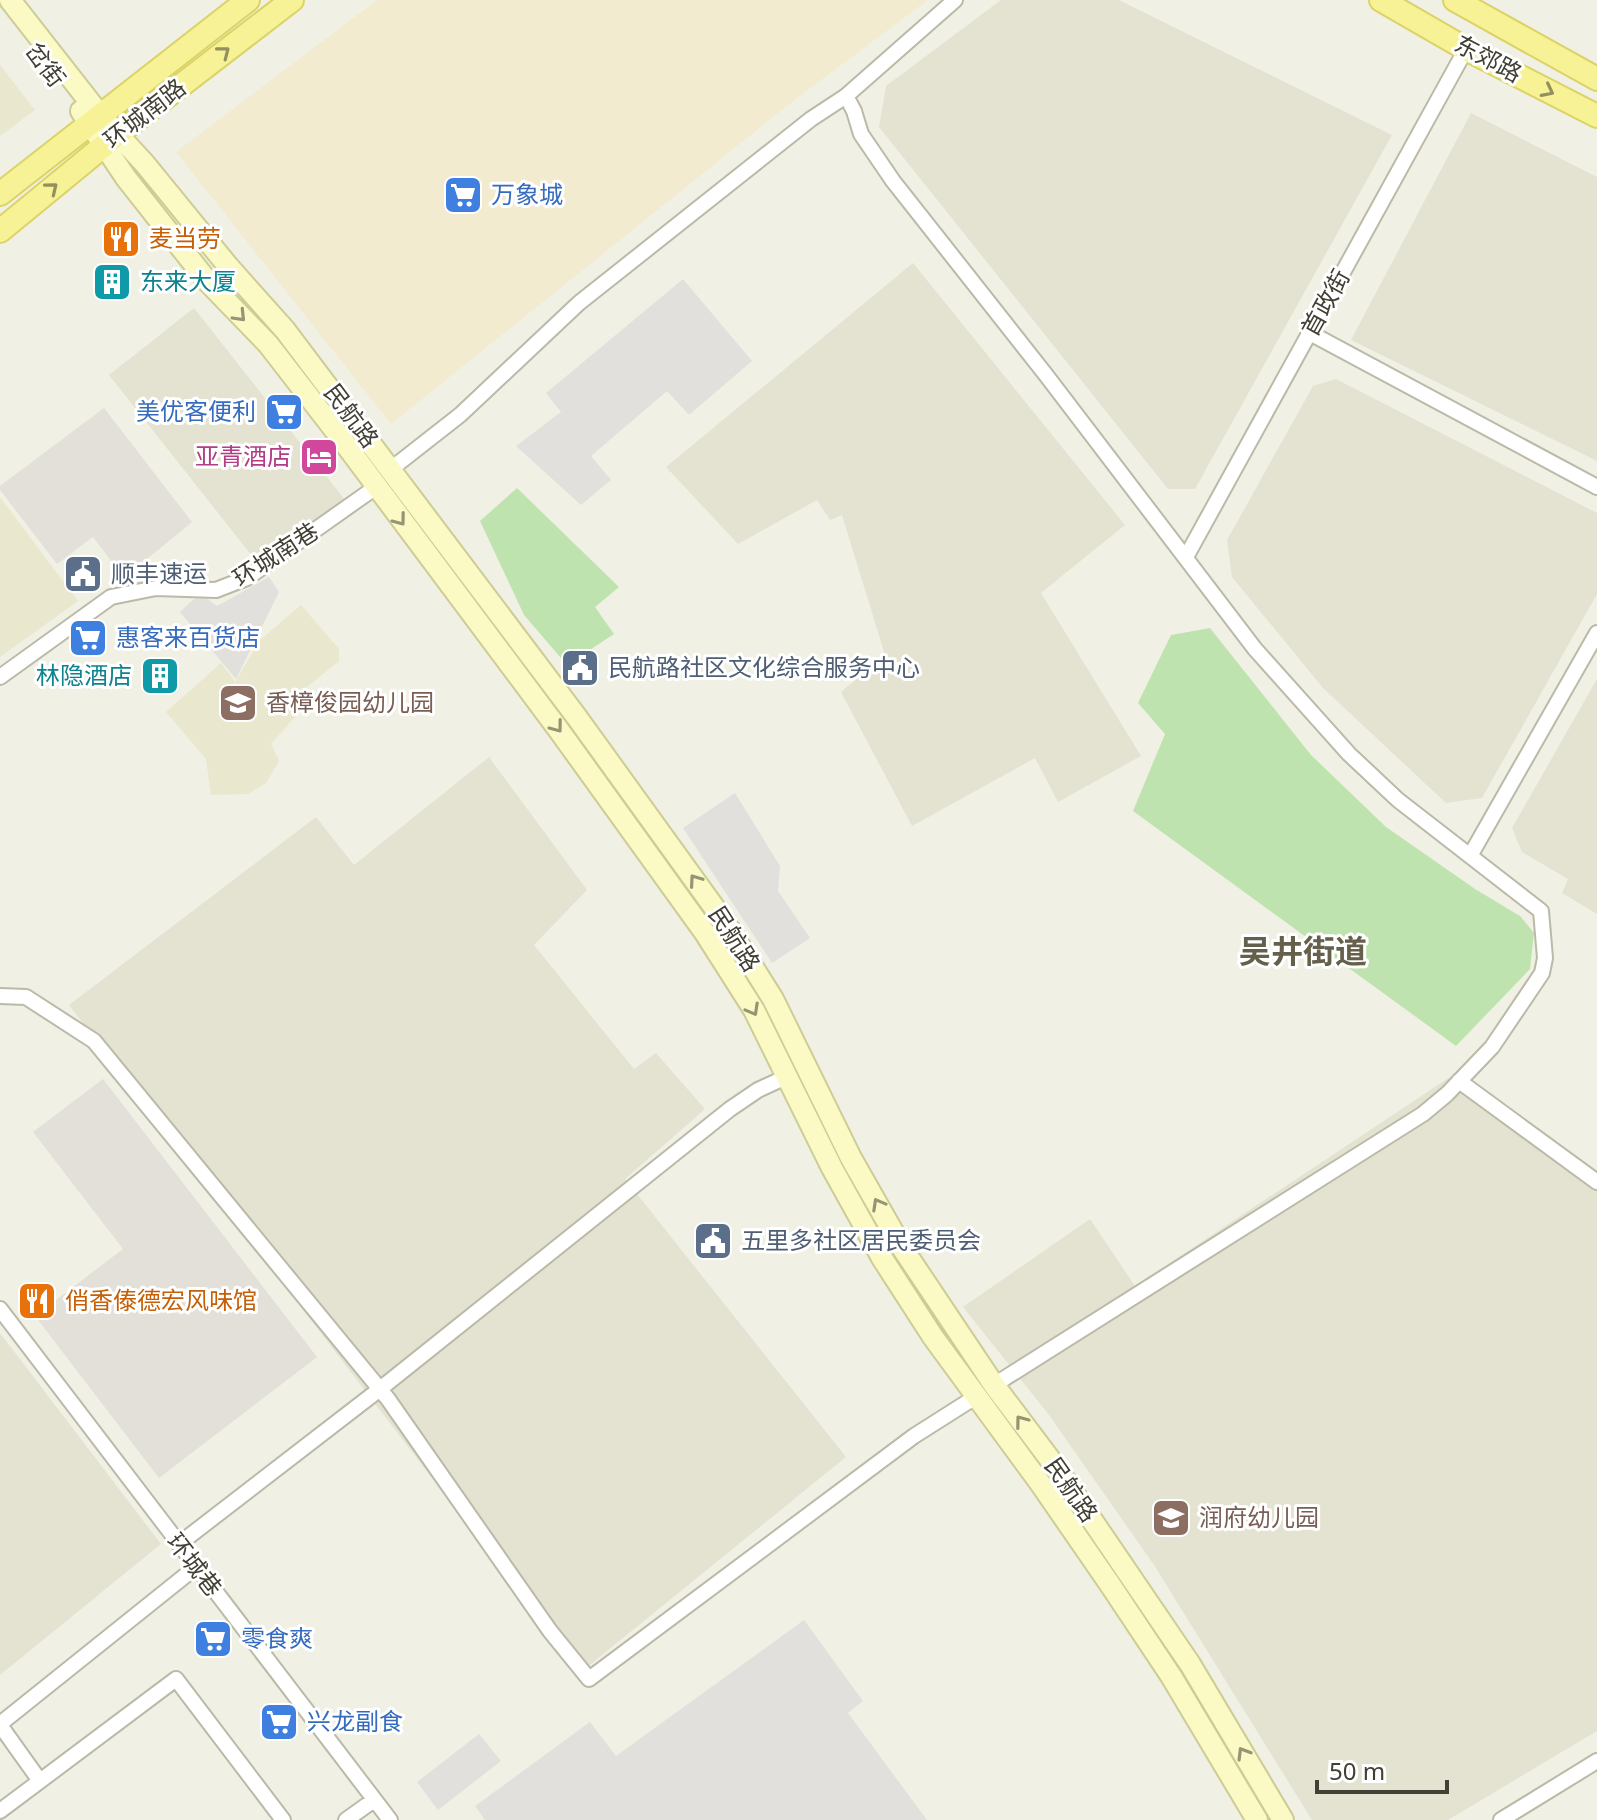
<svg xmlns="http://www.w3.org/2000/svg" width="1597" height="1820" viewBox="0 0 1597 1820" font-family="'Noto Sans','Noto Sans SC',sans-serif">
<style>
.residential{fill:#e4e3d2}
.commercial{fill:#f2ebcf}
.industrial{fill:#e2e0d9}
.education{fill:#e9e8ce}
.green{fill:#bfe3ae}
.parking{fill:#e1e0dc}
.lines{fill:none;stroke-linecap:round;stroke-linejoin:round}
.street-casing{stroke:#bbb9a7;stroke-width:18}
.secondary-casing{stroke:#cecc96;stroke-width:24}
.primary-casing{stroke:#dbd367;stroke-width:26}
.street{stroke:#fff;stroke-width:14}
.secondary{stroke:#fbfac4;stroke-width:20}
.primary{stroke:#f7f296;stroke-width:22}
.oneway{stroke:#939060}
.oneway2{stroke:#959475}
.labels{text-anchor:middle;stroke-width:6;stroke-linejoin:round;paint-order:stroke}
.street-label{font-size:24px;fill:#424034;stroke:#fff}
.shop-label{font-size:24px;fill:#366cbe;stroke:#fff;text-anchor:start}
.food-label{font-size:24px;fill:#c56008;stroke:#fff;text-anchor:start}
.culture-label{font-size:24px;fill:#0d838f;stroke:#fff;text-anchor:start}
.hotel-label{font-size:24px;fill:#b23c85;stroke:#fff;text-anchor:end}
.service-label{font-size:24px;fill:#4e5e75;stroke:#fff;text-anchor:start}
.education-label{font-size:24px;fill:#785e54;stroke:#fff;text-anchor:start}
.district-label{font-size:32px;font-weight:bold;fill:#64604c;stroke:#fff}
</style>
<rect width="100%" height="100%" fill="#f0f0e4"/>
<path class="residential" d="M 1001,0 L 1119,0 L 1392,135 L 1195,489 L 1168,489 L 879,127 L 886,86 Z
M 1471,113 L 1597,177 L 1597,461 L 1351,340 Z
M 913,263 L 1125,525 L 1041,593 L 1141,756 L 1058,802 L 1035,758 L 912,826 L 841,692 L 885,655 L 842,515 L 830,520 L 817,500 L 738,544 L 666,467 Z
M 194,308 L 345,500 L 260,566 L 109,375 Z
M 1336,379 L 1597,513 L 1597,594 L 1482,798 L 1446,803 L 1323,688 L 1232,577 L 1227,540 L 1313,386 Z
M 1597,679 L 1597,914 L 1562,893 L 1568,879 L 1522,852 L 1512,828 Z
M 489,757 L 587,890 L 534,945 L 634,1069 L 656,1053 L 705,1109 L 625,1179 L 846,1457 L 581,1672 L 69,1005 L 316,817 L 354,865 Z
M 1456,1073 L 1597,1180 L 1597,1731 L 1448,1820 L 1312,1820 L 1154,1565 L 1049,1415 L 963,1307 L 1090,1219 L 1135,1286 Z
M 0,1333 L 161,1544 L 0,1675 Z"/>
<path class="commercial" d="M 377,0 L 928,0 L 797,98 L 391,424 L 176,152 Z"/>
<path class="industrial" d="M 104,408 L 192,522 L 124,578 L 93,537 L 57,564 L 0,490 L 0,486 Z
M 103,1079 L 317,1357 L 159,1478 L 35,1316 L 123,1249 L 33,1132 Z"/>
<path class="education" d="M 0,65 L 35,110 L 0,136 Z
M 0,497 L 78,601 L 0,657 Z
M 301,605 L 339,649 L 339,661 L 296,696 L 302,709 L 271,744 L 279,761 L 266,783 L 248,794 L 211,795 L 206,759 L 166,712 L 221,663 L 235,682 L 260,640 Z"/>
<path class="green" d="M 517,488 L 619,587 L 595,607 L 614,634 L 567,665 L 524,615 L 480,521 Z
M 1210,628 L 1311,755 L 1386,827 L 1475,889 L 1520,916 L 1534,933 L 1530,969 L 1456,1046 L 1133,811 L 1165,734 L 1138,703 L 1171,635 Z"/>
<path class="parking" d="M 683,279 L 752,361 L 689,415 L 667,391 L 591,456 L 611,480 L 581,505 L 516,446 L 561,412 L 546,393 Z
M 269,577 L 279,592 L 236,679 L 180,612 L 194,599 L 206,598 L 217,606 Z
M 735,793 L 780,866 L 778,891 L 810,938 L 772,963 L 683,828 Z
M 804,1620 L 863,1701 L 848,1713 L 927,1820 L 485,1820 L 475,1806 L 590,1722 L 616,1756 Z
M 479,1734 L 501,1761 L 438,1810 L 417,1782 Z"/>
<g class="lines">
<defs>
<path id="street" d="M 955,0 L 846,96 L 854,111 L 861,134 L 893,181 L 1046,375 L 1255,649 L 1349,754 L 1398,800 L 1541,911 L 1545,958 L 1542,973 L 1492,1047 L 1447,1094 L 1423,1114 L 994,1385
M 1310,333 L 1597,487
M 391,469 L 460,415 L 579,303 L 811,119 L 846,96
M 1186,557 L 1466,49
M 0,677 L 111,597 L 156,588 L 216,590 L 247,578 L 376,487
M 1470,856 L 1597,633
M 0,996 L 26,997 L 94,1041 L 388,1399 L 550,1631 L 589,1679 L 914,1436 L 977,1396
M 1459,1081 L 1597,1182
M 0,1309 L 390,1820
M 179,1544 L 380,1389 L 730,1109 L 758,1090 L 786,1077
M 0,1724 L 196,1567
M 0,1725 L 40,1781
M 0,1811 L 176,1679 L 283,1820
M 346,1820 L 374,1800
M 1501,1820 L 1597,1761"/>
<path id="secondary" d="M 10,0 L 100,115 L 145,164 L 228,266 L 285,330 L 576,716 L 724,921 L 773,999 L 851,1158 L 901,1246 L 994,1385 L 1058,1470 L 1190,1664 L 1283,1820
M 81,111 L 126,178 L 208,282 L 268,344 L 337,433 L 558,729 L 705,933 L 754,1010 L 832,1168 L 882,1258 L 933,1337 L 1040,1483 L 1109,1583 L 1171,1676 L 1257,1820"/>
<path id="primary" d="M 1381,0 L 1466,49 L 1597,116
M 1455,0 L 1597,79
M 0,194 L 248,0
M 0,231 L 118,134 L 292,0"/>
</defs>
<use href="#street" class="street-casing"/>
<use href="#secondary" class="secondary-casing"/>
<use href="#primary" class="primary-casing"/>
<use href="#street" class="street"/>
<use href="#secondary" class="secondary"/>
<use href="#primary" class="primary"/>
</g>
<defs><path id="oneway-chevron" d="M-2-3.5L2.5 0L-2 3.5" fill="none" stroke-width="1.6" stroke-linecap="round" stroke-linejoin="round" transform="scale(2)"/></defs>
<g class="oneway">
<use href="#oneway-chevron" transform="translate(224 52) rotate(-38)"/>
<use href="#oneway-chevron" transform="translate(1548 91) rotate(27)"/>
<use href="#oneway-chevron" transform="translate(52 188) rotate(-39)"/>
</g>
<g class="oneway2">
<use href="#oneway-chevron" transform="translate(240 316) rotate(46)"/>
<use href="#oneway-chevron" transform="translate(400 520) rotate(53)"/>
<use href="#oneway-chevron" transform="translate(557 727) rotate(53)"/>
<use href="#oneway-chevron" transform="translate(695 880) rotate(-125)"/>
<use href="#oneway-chevron" transform="translate(753 1010) rotate(61)"/>
<use href="#oneway-chevron" transform="translate(878 1204) rotate(-119)"/>
<use href="#oneway-chevron" transform="translate(1021 1421) rotate(-127)"/>
<use href="#oneway-chevron" transform="translate(1243 1753) rotate(-121)"/>
</g>
<defs>
<symbol id="supermarket-square" viewBox="-11 -11 22 22"><rect x="-9" y="-9" width="18" height="18" rx="4" fill="#3f7fe0" stroke="#fff"/><path d="M-6-5.5h2.5l.6 2H6L4.5 2H-2.5L-4.4-4H-6ZM-1.5 3.2a1.3 1.3 0 1 0 .1 0ZM3 3.2a1.3 1.3 0 1 0 .1 0Z" fill="#fff"/></symbol>
<symbol id="restaurant-square" viewBox="-11 -11 22 22"><rect x="-9" y="-9" width="18" height="18" rx="4" fill="#e8710a" stroke="#fff"/><path d="M-5-6h1v4h1v-4h1v4h1v-4h1v5L-1.5 .5V6h-2V.5L-5-1ZM5-6V6H3V1.5H1.5Q1.5-4 5-6Z" fill="#fff"/></symbol>
<symbol id="building-square" viewBox="-11 -11 22 22"><rect x="-9" y="-9" width="18" height="18" rx="4" fill="#0f9aa8" stroke="#fff"/><path d="M-4-6H4V6H1V3H-1V6H-4ZM-2.5-4.3h1.7v1.8h-1.7ZM.8-4.3h1.7v1.8H.8ZM-2.5-1h1.7V.8h-1.7ZM.8-1h1.7V.8H.8Z" fill="#fff"/></symbol>
<symbol id="hotel-square" viewBox="-11 -11 22 22"><rect x="-9" y="-9" width="18" height="18" rx="4" fill="#d1479c" stroke="#fff"/><path d="M-6-4.5h1.5V1H6V5H4.5V3h-9V5H-6ZM-4 0a1.8 1.8 0 1 1 3.6 0ZM.5 0V-2.5h3Q6-2.5 6 0Z" fill="#fff"/></symbol>
<symbol id="civic-square" viewBox="-11 -11 22 22"><rect x="-9" y="-9" width="18" height="18" rx="4" fill="#5c6f8a" stroke="#fff"/><path d="M-.6-6.5H3V-4.5H.6V-3L4-1V1h2V6H-6V1h2V-1L-.6-3ZM-1.2 2.5V6h2.4V2.5Z" fill="#fff"/></symbol>
<symbol id="school-square" viewBox="-11 -11 22 22"><rect x="-9" y="-9" width="18" height="18" rx="4" fill="#8d6e63" stroke="#fff"/><path d="M0-5L7-2L0 1L-7-2ZM-4 1L0 2.5L4 1V4Q0 6-4 4Z" fill="#fff"/></symbol>
</defs>
<g fill-rule="evenodd">
<use href="#supermarket-square" x="441" y="173" width="44" height="44"/>
<use href="#restaurant-square" x="99" y="217" width="44" height="44"/>
<use href="#building-square" x="90" y="260" width="44" height="44"/>
<use href="#supermarket-square" x="262" y="390" width="44" height="44"/>
<use href="#hotel-square" x="297" y="435" width="44" height="44"/>
<use href="#civic-square" x="61" y="552" width="44" height="44"/>
<use href="#supermarket-square" x="66" y="616" width="44" height="44"/>
<use href="#civic-square" x="558" y="646" width="44" height="44"/>
<use href="#building-square" x="138" y="654" width="44" height="44"/>
<use href="#school-square" x="216" y="681" width="44" height="44"/>
<use href="#civic-square" x="691" y="1219" width="44" height="44"/>
<use href="#restaurant-square" x="15" y="1279" width="44" height="44"/>
<use href="#school-square" x="1149" y="1496" width="44" height="44"/>
<use href="#supermarket-square" x="191" y="1617" width="44" height="44"/>
<use href="#supermarket-square" x="257" y="1700" width="44" height="44"/>
</g>
<g class="labels">
<g class="street-label">
<text transform="translate(1488 59) rotate(28)" y="8">东郊路</text>
<text transform="translate(45 65) rotate(53)" y="8">岔街</text>
<text transform="translate(145 114) rotate(-38)" y="8">环城南路</text>
<text transform="translate(1326 303) rotate(-61)" y="8">首政街</text>
<text transform="translate(351 416) rotate(53)" y="8">民航路</text>
<text transform="translate(276 555) rotate(-33)" y="8">环城南巷</text>
<text transform="translate(734 939) rotate(57)" y="8">民航路</text>
<text transform="translate(1071 1490) rotate(55)" y="8">民航路</text>
<text transform="translate(194 1565) rotate(52)" y="8">环城巷</text>
</g>
<g class="shop-label">
<text x="491" y="203">万象城</text>
<text x="256" y="420" text-anchor="end">美优客便利</text>
<text x="116" y="646">惠客来百货店</text>
<text x="241" y="1647">零食爽</text>
<text x="307" y="1730">兴龙副食</text>
</g>
<g class="food-label">
<text x="149" y="247">麦当劳</text>
<text x="65" y="1309">俏香傣德宏风味馆</text>
</g>
<g class="culture-label">
<text x="140" y="290">东来大厦</text>
<text x="132" y="684" text-anchor="end">林隐酒店</text>
</g>
<g class="hotel-label">
<text x="291" y="465">亚青酒店</text>
</g>
<g class="service-label">
<text x="111" y="582">顺丰速运</text>
<text x="608" y="676">民航路社区文化综合服务中心</text>
<text x="741" y="1249">五里多社区居民委员会</text>
</g>
<g class="education-label">
<text x="266" y="711">香樟俊园幼儿园</text>
<text x="1199" y="1526">润府幼儿园</text>
</g>
<g class="district-label">
<text x="1303" y="963">吴井街道</text>
</g>
</g>
<path d="M1317 1780v12h130v-12" fill="none" stroke="#424034" stroke-width="4"/>
<text x="1329" y="1780" font-size="24" fill="#424034" stroke="#ffffff" stroke-width="6" paint-order="stroke">50 m</text>
</svg>
